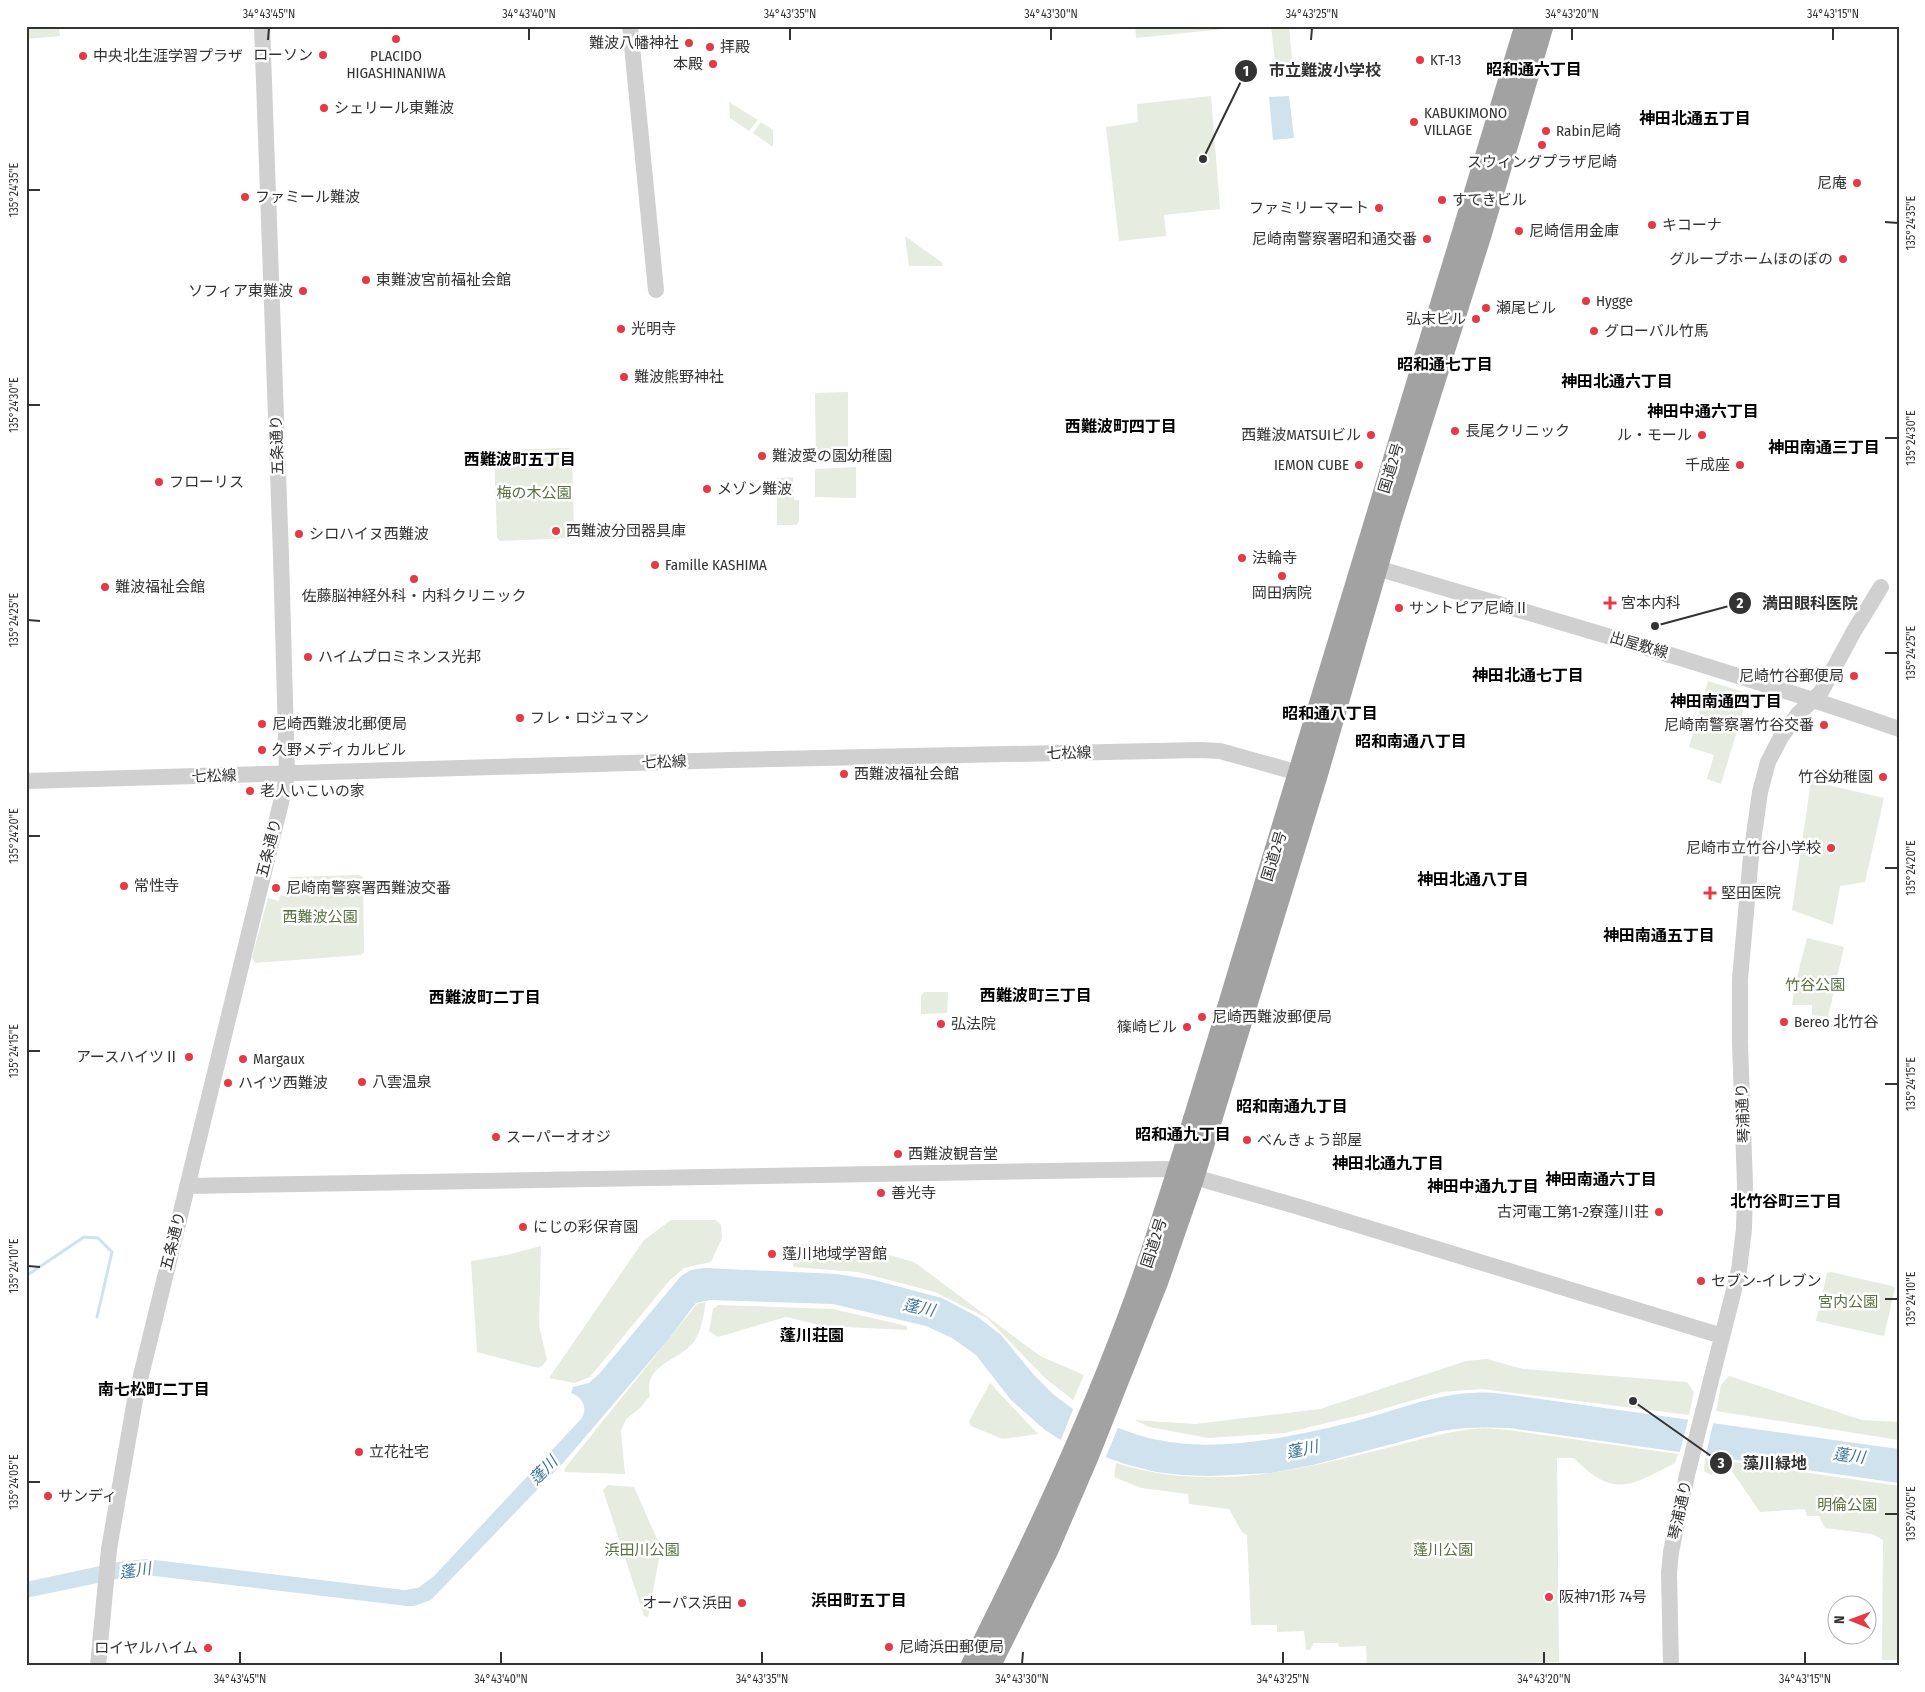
<svg xmlns="http://www.w3.org/2000/svg" width="1925" height="1692" viewBox="0 0 1925 1692" font-family="'Fira Sans Condensed','Noto Sans JP',sans-serif">
<style>
.green{fill:#e6ecdf}
.water{fill:#cfe2ee}
.pier{fill:#fff}
.lines{fill:none;stroke-linecap:round;stroke-linejoin:round}
.stream{stroke:#cfe2ee;stroke-width:3}
.tertiary{stroke:#d0d0d0;stroke-width:16}
.trunk{stroke:#a2a2a2;stroke-width:21}
.ticks{fill:none;stroke:#333;stroke-width:2}
.poi-dot{fill:#e63946;stroke:#fff;stroke-width:2}
.labels{text-anchor:middle;stroke-width:5;stroke-linejoin:round;paint-order:stroke}
.poi-label{font-size:15px;fill:#333;stroke:#fff;text-anchor:start}
.street-label{font-size:15px;fill:#333;stroke:#fff}
.park-label{font-size:15px;fill:#56703f;stroke:#fff}
.neighbourhood-label{font-size:16px;font-weight:bold;fill:#000;stroke:#fff}
.water-label{font-size:16px;font-style:italic;fill:#3f7597;stroke:#fff}
.leader{fill:none;stroke:#333;stroke-width:2}
.callout-dot{fill:#333;stroke:#fff;stroke-width:2}
.mark-label{font-size:15px;text-anchor:middle;font-weight:bold;fill:#fff}
.callout-label{font-size:16px;text-anchor:middle;font-weight:bold;fill:#333;stroke:#fff;stroke-width:5;stroke-linejoin:round;paint-order:stroke}
.neatline{fill:none;stroke:#333;stroke-width:2}
.ticks-label{font-size:12px;text-anchor:middle;fill:#333}
</style>
<rect width="100%" height="100%" fill="#fff"/>
<path class="green" d="M 26,26 L 59,26 L 60,36 L 26,39 Z
M 1135,26 L 1253,26 L 1136,38 Z
M 1271,26 L 1289,26 L 1293,70 L 1276,71 Z
M 1211,96 L 1220,209 L 1164,215 L 1166,236 L 1119,241 L 1106,127 L 1138,122 L 1137,104 Z
M 729,102 L 758,120 L 749,131 L 730,118 Z
M 761,122 L 773,130 L 773,147 L 753,133 Z
M 905,236 L 941,262 L 943,266 L 909,266 Z
M 848,392 L 848,457 L 816,457 L 815,393 Z
M 569,448 L 572,452 L 574,534 L 571,538 L 500,541 L 497,538 L 494,453 L 497,450 Z
M 856,467 L 856,498 L 815,497 L 815,469 Z
M 793,477 L 794,500 L 799,500 L 799,521 L 797,525 L 777,525 L 777,478 Z
M 1708,681 L 1744,692 L 1747,698 L 1721,784 L 1707,779 L 1714,755 L 1689,747 Z
M 1811,781 L 1884,798 L 1865,882 L 1840,886 L 1833,925 L 1792,910 Z
M 360,875 L 363,877 L 364,952 L 361,955 L 255,963 L 252,957 L 268,898 L 279,901 L 280,895 L 285,896 L 289,877 Z
M 1807,938 L 1844,947 L 1828,1017 L 1812,1015 L 1812,1005 L 1792,1005 L 1795,985 Z
M 924,992 L 948,992 L 947,1013 L 921,1014 L 921,996 Z
M 671,1220 L 716,1220 L 721,1225 L 722,1238 L 711,1262 L 684,1268 L 669,1281 L 590,1377 L 574,1383 L 549,1378 L 644,1240 Z
M 793,1244 L 864,1248 L 914,1262 L 1040,1356 L 1084,1375 L 1073,1400 L 1045,1378 L 987,1318 L 935,1292 L 858,1272 L 793,1267 Z
M 541,1246 L 539,1325 L 547,1360 L 542,1366 L 538,1368 L 477,1352 L 471,1261 L 507,1255 Z
M 1831,1272 L 1892,1286 L 1895,1288 L 1884,1336 L 1816,1321 L 1827,1273 Z
M 706,1302 C 703,1316 702,1331 693,1343 C 676,1362 643,1365 650,1396 L 640,1408 L 626,1419 L 621,1431 L 625,1474 L 565,1472 L 565,1468 L 697,1304 Z
M 718,1305 L 833,1309 L 907,1326 L 907,1330 L 824,1326 L 786,1317 L 718,1337 L 709,1331 L 713,1309 Z
M 1487,1359 L 1523,1369 L 1687,1382 L 1694,1392 L 1689,1415 L 1482,1389 L 1442,1392 L 1372,1412 L 1285,1433 L 1208,1438 L 1149,1427 L 1135,1420 L 1195,1424 L 1320,1409 L 1466,1361 Z
M 1729,1376 L 1862,1420 L 1899,1422 L 1899,1440 L 1716,1411 L 1721,1385 Z
M 990,1383 L 1038,1434 L 1003,1439 L 971,1426 L 969,1421 Z
M 1484,1428 L 1509,1430 L 1678,1454 L 1675,1463 C 1630,1486 1614,1499 1574,1458 L 1557,1458 L 1559,1662 L 1367,1666 L 1366,1646 L 1339,1647 L 1338,1643 L 1314,1643 L 1310,1650 L 1306,1650 L 1304,1631 L 1277,1632 L 1277,1625 L 1251,1625 L 1247,1535 L 1242,1532 L 1229,1509 L 1189,1504 L 1188,1494 L 1141,1488 L 1114,1477 L 1116,1463 C 1211,1493 1298,1470 1391,1447 C 1423,1439 1452,1430 1484,1428 Z
M 1705,1458 L 1899,1486 L 1899,1660 L 1882,1660 L 1883,1540 L 1872,1534 L 1825,1528 L 1819,1516 L 1807,1516 L 1805,1509 L 1760,1512 L 1731,1470 L 1722,1469 L 1711,1475 L 1704,1471 Z
M 608,1485 L 634,1487 L 661,1548 L 648,1617 L 644,1616 L 603,1490 Z"/>
<path class="water" d="M 1289,96 L 1294,138 L 1273,140 L 1269,97 Z
M 704,1268 L 837,1274 L 874,1280 L 942,1298 L 978,1317 L 1001,1335 L 1033,1374 L 1054,1395 L 1073,1409 C 1101,1420 1128,1434 1158,1440 C 1219,1453 1297,1436 1356,1421 C 1395,1411 1433,1394 1474,1393 C 1484,1392 1494,1393 1504,1394 L 1899,1449 L 1899,1483 L 1509,1428 C 1486,1427 1464,1427 1441,1431 L 1313,1465 L 1271,1473 L 1209,1476 L 1182,1475 L 1156,1472 L 1125,1464 L 1083,1449 L 1059,1439 L 1045,1430 L 1011,1400 L 976,1355 L 952,1338 L 926,1326 L 833,1304 L 710,1300 L 696,1303 L 668,1340 L 563,1463 L 431,1600 L 414,1606 L 407,1606 L 146,1575 L 117,1579 L 26,1598 L 26,1582 L 118,1562 L 147,1559 L 404,1590 L 418,1588 L 434,1576 L 582,1418 C 588,1407 582,1397 571,1393 L 573,1387 L 589,1383 L 600,1373 L 681,1276 L 691,1270 Z"/>
<path class="pier" d="M 1074,1407 L 1119,1425 L 1105,1459 L 1060,1442 Z
M 1689,1417 L 1714,1420 L 1705,1458 L 1679,1455 Z"/>
<g class="lines">
<path class="stream" d="M 26,1276 L 84,1237 L 98,1238 L 112,1252 L 97,1317"/>
<path class="tertiary" d="M 630,26 L 656,290
M 1366,566 L 1377,568 C 1551,620 1727,669 1899,729
M 26,781 L 730,760 L 1200,750 L 1220,751 L 1299,773
M 187,1186 L 1166,1169 L 1296,1206 L 1722,1336
M 98,1666 L 109,1549 L 135,1400 L 285,786 L 287,773 L 281,556 L 262,26
M 1671,1666 L 1669,1573 L 1671,1552 L 1687,1475 L 1739,1270 L 1744,1229 L 1745,1185 L 1740,1043 L 1740,979 L 1751,856 L 1760,792 L 1768,762 L 1781,737 L 1798,714 L 1821,692 L 1854,631 L 1881,587"/>
<path class="trunk" d="M 971,1666 C 1035,1539 1096,1410 1143,1276 C 1190,1138 1230,998 1272,860 C 1358,582 1442,304 1525,26
M 990,1666 L 1048,1550 L 1088,1457 L 1158,1281 L 1194,1177 L 1317,776 L 1391,520 L 1481,235 L 1543,26"/>
</g>
<path class="ticks" d="M 268,40 L 269,28M 529,40 L 529,28M 790,40 L 790,28M 1051,40 L 1051,28M 1311,40 L 1312,28M 1572,40 L 1572,28M 1833,40 L 1833,28M 28,190 L 40,190M 1885,222 L 1898,223M 28,405 L 40,405M 1885,438 L 1898,438M 28,620 L 40,621M 1885,653 L 1898,653M 28,836 L 40,836M 1885,868 L 1898,868M 28,1051 L 40,1051M 1885,1084 L 1898,1084M 28,1266 L 40,1267M 1885,1299 L 1898,1299M 28,1482 L 40,1482M 1885,1514 L 1898,1514M 240,1664 L 240,1652M 501,1664 L 501,1652M 762,1664 L 762,1652M 1022,1664 L 1023,1652M 1283,1664 L 1283,1652M 1544,1664 L 1544,1652M 1805,1664 L 1805,1652"/>
<g class="poi-dot">
<circle cx="396" cy="39" r="5"/>
<circle cx="689" cy="43" r="5"/>
<circle cx="710" cy="47" r="5"/>
<circle cx="323" cy="55" r="5"/>
<circle cx="83" cy="56" r="5"/>
<circle cx="1420" cy="60" r="5"/>
<circle cx="713" cy="64" r="5"/>
<circle cx="324" cy="108" r="5"/>
<circle cx="1414" cy="122" r="5"/>
<circle cx="1546" cy="131" r="5"/>
<circle cx="1542" cy="145" r="5"/>
<circle cx="1857" cy="183" r="5"/>
<circle cx="245" cy="197" r="5"/>
<circle cx="1442" cy="200" r="5"/>
<circle cx="1379" cy="208" r="5"/>
<circle cx="1652" cy="225" r="5"/>
<circle cx="1519" cy="231" r="5"/>
<circle cx="1427" cy="239" r="5"/>
<circle cx="1843" cy="259" r="5"/>
<circle cx="366" cy="280" r="5"/>
<circle cx="303" cy="291" r="5"/>
<circle cx="1586" cy="301" r="5"/>
<circle cx="1486" cy="308" r="5"/>
<circle cx="1476" cy="319" r="5"/>
<circle cx="621" cy="329" r="5"/>
<circle cx="1594" cy="331" r="5"/>
<circle cx="624" cy="377" r="5"/>
<circle cx="1455" cy="431" r="5"/>
<circle cx="1371" cy="435" r="5"/>
<circle cx="1702" cy="435" r="5"/>
<circle cx="762" cy="456" r="5"/>
<circle cx="1359" cy="465" r="5"/>
<circle cx="1740" cy="465" r="5"/>
<circle cx="159" cy="482" r="5"/>
<circle cx="707" cy="489" r="5"/>
<circle cx="556" cy="531" r="5"/>
<circle cx="299" cy="534" r="5"/>
<circle cx="1242" cy="558" r="5"/>
<circle cx="655" cy="565" r="5"/>
<circle cx="1282" cy="576" r="5"/>
<circle cx="414" cy="579" r="5"/>
<circle cx="105" cy="587" r="5"/>
<path d="M1607.5 595.5h5v5h5v5h-5v5h-5v-5h-5v-5h5z"/>
<circle cx="1399" cy="608" r="5"/>
<circle cx="308" cy="657" r="5"/>
<circle cx="1854" cy="676" r="5"/>
<circle cx="520" cy="718" r="5"/>
<circle cx="262" cy="724" r="5"/>
<circle cx="1824" cy="725" r="5"/>
<circle cx="262" cy="750" r="5"/>
<circle cx="844" cy="774" r="5"/>
<circle cx="1883" cy="777" r="5"/>
<circle cx="250" cy="791" r="5"/>
<circle cx="1831" cy="848" r="5"/>
<circle cx="124" cy="886" r="5"/>
<circle cx="276" cy="888" r="5"/>
<path d="M1707.5 885.5h5v5h5v5h-5v5h-5v-5h-5v-5h5z"/>
<circle cx="1202" cy="1017" r="5"/>
<circle cx="1784" cy="1022" r="5"/>
<circle cx="941" cy="1024" r="5"/>
<circle cx="1187" cy="1027" r="5"/>
<circle cx="189" cy="1057" r="5"/>
<circle cx="243" cy="1059" r="5"/>
<circle cx="362" cy="1082" r="5"/>
<circle cx="228" cy="1083" r="5"/>
<circle cx="496" cy="1137" r="5"/>
<circle cx="1247" cy="1140" r="5"/>
<circle cx="898" cy="1154" r="5"/>
<circle cx="881" cy="1193" r="5"/>
<circle cx="1659" cy="1212" r="5"/>
<circle cx="523" cy="1227" r="5"/>
<circle cx="772" cy="1254" r="5"/>
<circle cx="1701" cy="1281" r="5"/>
<circle cx="359" cy="1452" r="5"/>
<circle cx="48" cy="1496" r="5"/>
<circle cx="1549" cy="1597" r="5"/>
<circle cx="742" cy="1603" r="5"/>
<circle cx="889" cy="1647" r="5"/>
<circle cx="208" cy="1648" r="5"/>
</g>
<g class="labels">
<g class="poi-label">
<text x="679" y="48" text-anchor="end">難波八幡神社</text>
<text x="720" y="52">拝殿</text>
<text x="313" y="60" text-anchor="end">ローソン</text>
<text x="93" y="61">中央北生涯学習プラザ</text>
<text x="396" y="61" text-anchor="middle">PLACIDO<tspan x="396" dy="17">HIGASHINANIWA</tspan></text>
<text x="1430" y="65">KT-13</text>
<text x="703" y="69" text-anchor="end">本殿</text>
<text x="334" y="113">シェリール東難波</text>
<text x="1424" y="118">KABUKIMONO<tspan x="1424" dy="17">VILLAGE</tspan></text>
<text x="1556" y="136">Rabin尼崎</text>
<text x="1542" y="167" text-anchor="middle">スウィングプラザ尼崎</text>
<text x="1847" y="188" text-anchor="end">尼庵</text>
<text x="255" y="202">ファミール難波</text>
<text x="1452" y="205">すてきビル</text>
<text x="1369" y="213" text-anchor="end">ファミリーマート</text>
<text x="1662" y="230">キコーナ</text>
<text x="1529" y="236">尼崎信用金庫</text>
<text x="1417" y="244" text-anchor="end">尼崎南警察署昭和通交番</text>
<text x="1833" y="264" text-anchor="end">グループホームほのぼの</text>
<text x="376" y="285">東難波宮前福祉会館</text>
<text x="293" y="296" text-anchor="end">ソフィア東難波</text>
<text x="1596" y="306">Hygge</text>
<text x="1496" y="313">瀬尾ビル</text>
<text x="1466" y="324" text-anchor="end">弘末ビル</text>
<text x="631" y="334">光明寺</text>
<text x="1604" y="336">グローバル竹馬</text>
<text x="634" y="382">難波熊野神社</text>
<text x="1465" y="436">長尾クリニック</text>
<text x="1361" y="440" text-anchor="end">西難波MATSUIビル</text>
<text x="1692" y="440" text-anchor="end">ル・モール</text>
<text x="772" y="461">難波愛の園幼稚園</text>
<text x="1349" y="470" text-anchor="end">IEMON CUBE</text>
<text x="1730" y="470" text-anchor="end">千成座</text>
<text x="169" y="487">フローリス</text>
<text x="717" y="494">メゾン難波</text>
<text x="566" y="536">西難波分団器具庫</text>
<text x="309" y="539">シロハイヌ西難波</text>
<text x="1252" y="563">法輪寺</text>
<text x="665" y="570">Famille KASHIMA</text>
<text x="115" y="592">難波福祉会館</text>
<text x="1282" y="598" text-anchor="middle">岡田病院</text>
<text x="414" y="601" text-anchor="middle">佐藤脳神経外科・内科クリニック</text>
<text x="1621" y="608">宮本内科</text>
<text x="1409" y="613">サントピア尼崎Ⅱ</text>
<text x="318" y="662">ハイムプロミネンス光邦</text>
<text x="1844" y="681" text-anchor="end">尼崎竹谷郵便局</text>
<text x="530" y="723">フレ・ロジュマン</text>
<text x="272" y="729">尼崎西難波北郵便局</text>
<text x="1814" y="730" text-anchor="end">尼崎南警察署竹谷交番</text>
<text x="272" y="755">久野メディカルビル</text>
<text x="854" y="779">西難波福祉会館</text>
<text x="1873" y="782" text-anchor="end">竹谷幼稚園</text>
<text x="260" y="796">老人いこいの家</text>
<text x="1821" y="853" text-anchor="end">尼崎市立竹谷小学校</text>
<text x="134" y="891">常性寺</text>
<text x="286" y="893">尼崎南警察署西難波交番</text>
<text x="1721" y="898">堅田医院</text>
<text x="1212" y="1022">尼崎西難波郵便局</text>
<text x="1794" y="1027">Bereo 北竹谷</text>
<text x="951" y="1029">弘法院</text>
<text x="1177" y="1032" text-anchor="end">篠崎ビル</text>
<text x="179" y="1062" text-anchor="end">アースハイツⅡ</text>
<text x="253" y="1064">Margaux</text>
<text x="372" y="1087">八雲温泉</text>
<text x="238" y="1088">ハイツ西難波</text>
<text x="506" y="1142">スーパーオオジ</text>
<text x="1257" y="1145">べんきょう部屋</text>
<text x="908" y="1159">西難波観音堂</text>
<text x="891" y="1198">善光寺</text>
<text x="1649" y="1217" text-anchor="end">古河電工第1-2寮蓬川荘</text>
<text x="533" y="1232">にじの彩保育園</text>
<text x="782" y="1259">蓬川地域学習館</text>
<text x="1711" y="1286">セブン-イレブン</text>
<text x="369" y="1457">立花社宅</text>
<text x="58" y="1501">サンディ</text>
<text x="1559" y="1602">阪神71形 74号</text>
<text x="732" y="1608" text-anchor="end">オーパス浜田</text>
<text x="899" y="1652">尼崎浜田郵便局</text>
<text x="198" y="1653" text-anchor="end">ロイヤルハイム</text>
</g>
<g class="street-label">
<text transform="translate(277 445) rotate(-92)" y="5">五条通り</text>
<text transform="translate(1391 468) rotate(-73)" y="5">国道2号</text>
<text transform="translate(1639 645) rotate(16)" y="5">出屋敷線</text>
<text transform="translate(1069 753) rotate(-1)" y="5">七松線</text>
<text transform="translate(664 762) rotate(-2)" y="5">七松線</text>
<text transform="translate(214 776) rotate(-2)" y="5">七松線</text>
<text transform="translate(269 848) rotate(-76)" y="5">五条通り</text>
<text transform="translate(1274 856) rotate(-73)" y="5">国道2号</text>
<text transform="translate(1743 1113) rotate(-93)" y="5">琴浦通り</text>
<text transform="translate(173 1241) rotate(-76)" y="5">五条通り</text>
<text transform="translate(1154 1243) rotate(-72)" y="5">国道2号</text>
<text transform="translate(1680 1510) rotate(-78)" y="5">琴浦通り</text>
</g>
<g class="park-label">
<text x="534" y="498">梅の木公園</text>
<text x="320" y="922">西難波公園</text>
<text x="1815" y="990">竹谷公園</text>
<text x="1848" y="1307">宮内公園</text>
<text x="1847" y="1510">明倫公園</text>
<text x="642" y="1555">浜田川公園</text>
<text x="1443" y="1555">蓬川公園</text>
</g>
<g class="neighbourhood-label">
<text x="1534" y="75">昭和通六丁目</text>
<text x="1695" y="124">神田北通五丁目</text>
<text x="1445" y="370">昭和通七丁目</text>
<text x="1617" y="387">神田北通六丁目</text>
<text x="1703" y="417">神田中通六丁目</text>
<text x="1121" y="432">西難波町四丁目</text>
<text x="1824" y="453">神田南通三丁目</text>
<text x="520" y="465">西難波町五丁目</text>
<text x="1528" y="681">神田北通七丁目</text>
<text x="1726" y="707">神田南通四丁目</text>
<text x="1330" y="719">昭和通八丁目</text>
<text x="1411" y="747">昭和南通八丁目</text>
<text x="1473" y="885">神田北通八丁目</text>
<text x="1659" y="941">神田南通五丁目</text>
<text x="1036" y="1001">西難波町三丁目</text>
<text x="485" y="1003">西難波町二丁目</text>
<text x="1292" y="1112">昭和南通九丁目</text>
<text x="1183" y="1140">昭和通九丁目</text>
<text x="1388" y="1169">神田北通九丁目</text>
<text x="1601" y="1185">神田南通六丁目</text>
<text x="1483" y="1192">神田中通九丁目</text>
<text x="1786" y="1207">北竹谷町三丁目</text>
<text x="812" y="1341">蓬川荘園</text>
<text x="154" y="1395">南七松町二丁目</text>
<text x="859" y="1606">浜田町五丁目</text>
</g>
<g class="water-label">
<text transform="translate(919 1307) rotate(12)" y="6">蓬川</text>
<text transform="translate(1302 1449) rotate(-12)" y="6">蓬川</text>
<text transform="translate(1849 1455) rotate(7)" y="6">蓬川</text>
<text transform="translate(543 1470) rotate(-46)" y="6">蓬川</text>
<text transform="translate(135 1570) rotate(-8)" y="6">蓬川</text>
</g>
</g>
<path class="leader" d="M1203 159L1246 71M1655 626L1740 603M1633 1401L1721 1463"/>
<g class="callout-dot">
<circle cx="1203" cy="159" r="5"/>
<circle cx="1655" cy="626" r="5"/>
<circle cx="1633" cy="1401" r="5"/>
<circle cx="1246" cy="71" r="12"/>
<circle cx="1740" cy="603" r="12"/>
<circle cx="1721" cy="1463" r="12"/>
</g>
<g class="mark-label">
<text x="1246" y="76">1</text>
<text x="1740" y="608">2</text>
<text x="1721" y="1468">3</text>
</g>
<g class="callout-label">
<text x="1325" y="76">市立難波小学校</text>
<text x="1810" y="609">満田眼科医院</text>
<text x="1775" y="1469">藻川緑地</text>
</g>
<rect width="1925" height="1692" fill="none" stroke="#ffffff" stroke-width="55"/>
<g transform="translate(1852 1620) rotate(271)"><circle r="24" fill="#ffffff" stroke="#adadad"/>
<path d="M0-4L9 19L0 12L-9 19Z" fill="#e63946"/>
<text y="-8" font-size="14" font-weight="bold" text-anchor="middle" fill="#333333">N</text>
</g>
<rect x="28" y="28" width="1870" height="1636" class="neatline"/>
<g class="ticks-label">
<text x="269" y="18">34°43'45"N</text>
<text x="529" y="18">34°43'40"N</text>
<text x="790" y="18">34°43'35"N</text>
<text x="1051" y="18">34°43'30"N</text>
<text x="1312" y="18">34°43'25"N</text>
<text x="1572" y="18">34°43'20"N</text>
<text x="1833" y="18">34°43'15"N</text>
<text transform="translate(14 190) rotate(-90)" y="4">135°24'35"E</text>
<text transform="translate(1911 223) rotate(-90)" y="4">135°24'35"E</text>
<text transform="translate(14 405) rotate(-90)" y="4">135°24'30"E</text>
<text transform="translate(1911 438) rotate(-90)" y="4">135°24'30"E</text>
<text transform="translate(14 620) rotate(-90)" y="4">135°24'25"E</text>
<text transform="translate(1911 653) rotate(-90)" y="4">135°24'25"E</text>
<text transform="translate(14 836) rotate(-90)" y="4">135°24'20"E</text>
<text transform="translate(1911 868) rotate(-90)" y="4">135°24'20"E</text>
<text transform="translate(14 1051) rotate(-90)" y="4">135°24'15"E</text>
<text transform="translate(1911 1084) rotate(-90)" y="4">135°24'15"E</text>
<text transform="translate(14 1266) rotate(-90)" y="4">135°24'10"E</text>
<text transform="translate(1911 1299) rotate(-90)" y="4">135°24'10"E</text>
<text transform="translate(14 1482) rotate(-90)" y="4">135°24'05"E</text>
<text transform="translate(1911 1514) rotate(-90)" y="4">135°24'05"E</text>
<text x="240" y="1683">34°43'45"N</text>
<text x="501" y="1683">34°43'40"N</text>
<text x="762" y="1683">34°43'35"N</text>
<text x="1022" y="1683">34°43'30"N</text>
<text x="1283" y="1683">34°43'25"N</text>
<text x="1544" y="1683">34°43'20"N</text>
<text x="1805" y="1683">34°43'15"N</text>
</g>
</svg>
